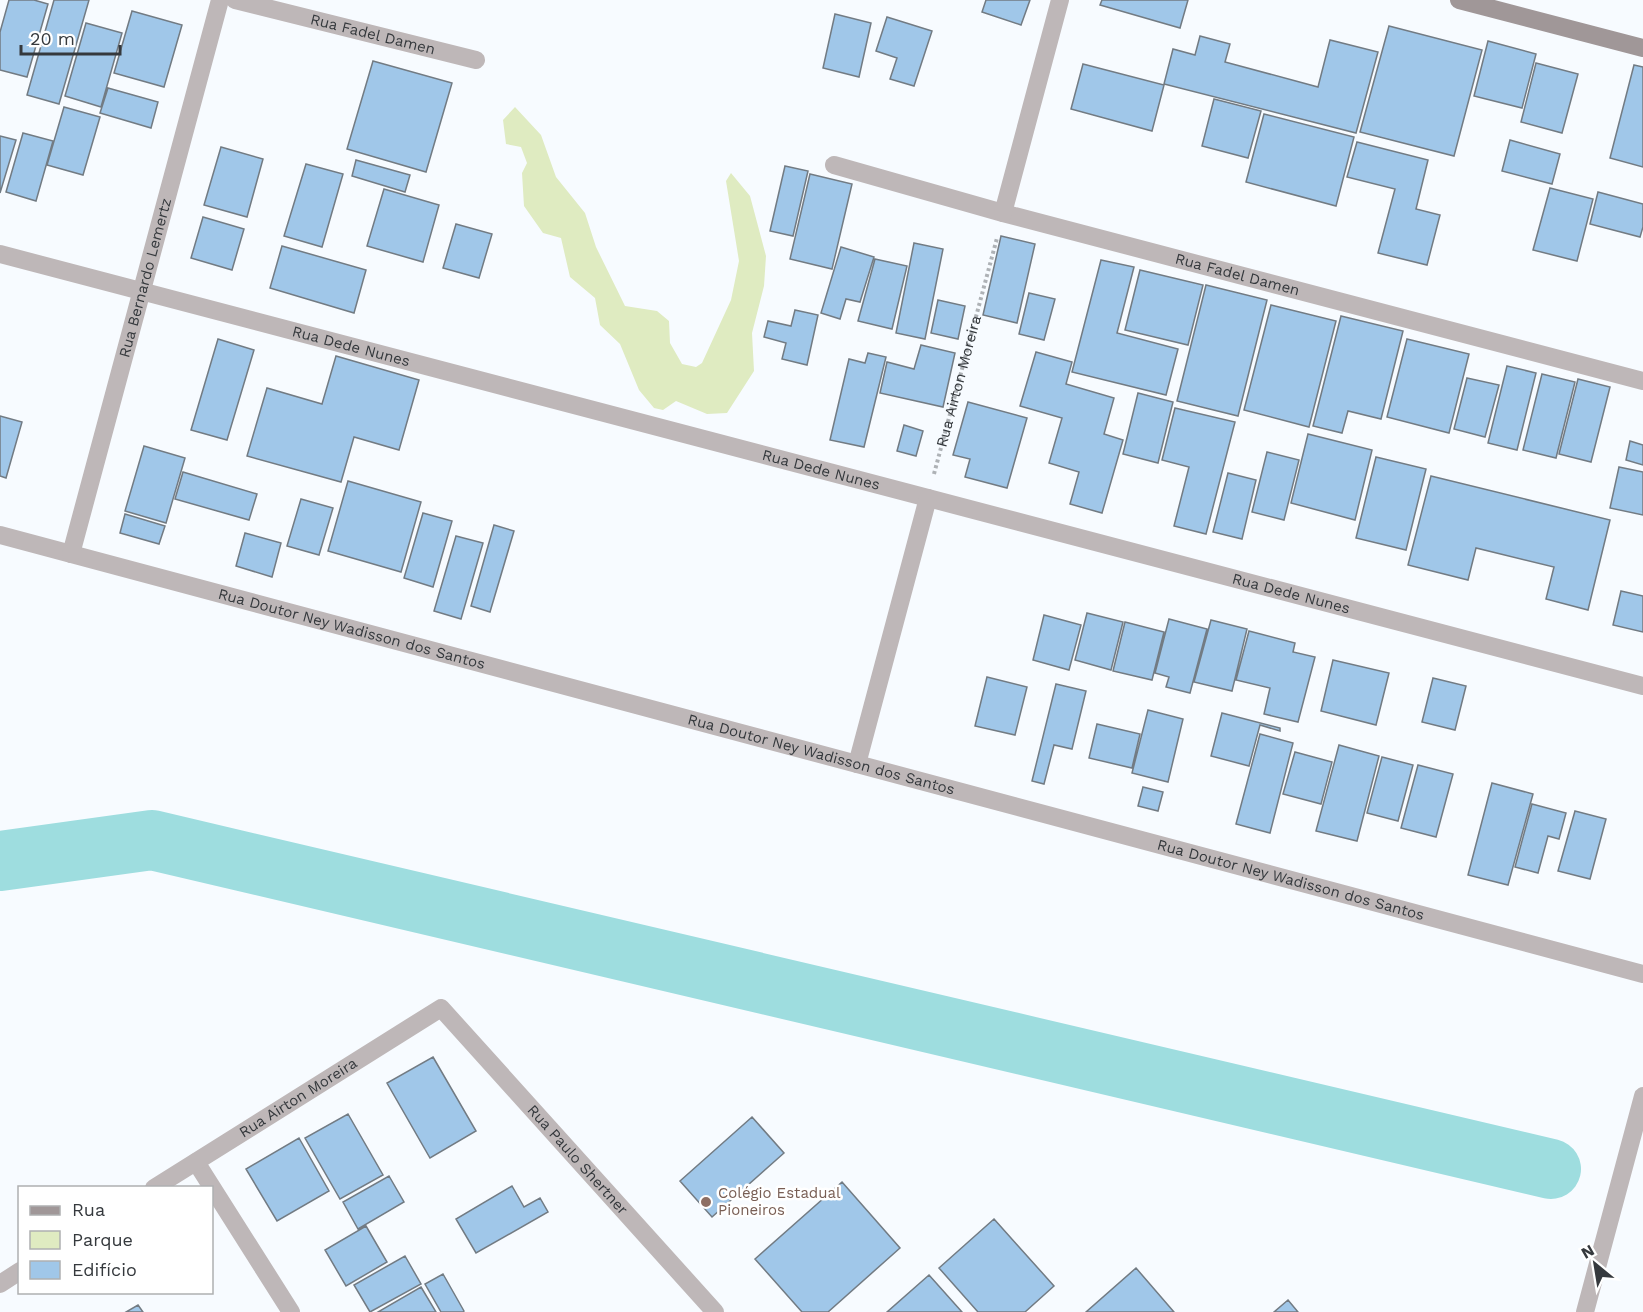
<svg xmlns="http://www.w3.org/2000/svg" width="1643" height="1312" viewBox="0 0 1643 1312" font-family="'Work Sans',sans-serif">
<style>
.green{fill:#dfebc1}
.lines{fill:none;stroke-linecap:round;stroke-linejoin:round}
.river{stroke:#9edddf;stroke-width:60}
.building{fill:#a0c7e9;stroke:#727b83;stroke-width:1.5}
.path{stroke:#aeb2b6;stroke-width:4;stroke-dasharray:3 3;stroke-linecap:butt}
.street{stroke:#beb7b8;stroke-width:18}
.secondary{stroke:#a09798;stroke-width:18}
.education-dot{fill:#8d6e63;stroke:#fff;stroke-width:2}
.labels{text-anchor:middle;stroke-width:5;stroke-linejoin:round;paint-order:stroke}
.street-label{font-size:15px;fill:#35393d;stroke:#fff}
.education-label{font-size:15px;fill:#785e54;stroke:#fff;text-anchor:start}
</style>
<rect width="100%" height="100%" fill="#f7fbff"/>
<path class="green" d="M 515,107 L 541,135 L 556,177 L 585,213 L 596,247 L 625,306 L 657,311 L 669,321 L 670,343 L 682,364 L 696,367 L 702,363 L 731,300 L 739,261 L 726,181 L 731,173 L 750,196 L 766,256 L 764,286 L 752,333 L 754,371 L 727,413 L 707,414 L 676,401 L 663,410 L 654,408 L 639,390 L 620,344 L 600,325 L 595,298 L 570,277 L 561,238 L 543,233 L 524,206 L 522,173 L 527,163 L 521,147 L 506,144 L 503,120 Z"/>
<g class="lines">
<path class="river" d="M 0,861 L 152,840 L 1551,1169"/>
</g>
<path class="building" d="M 9,0 L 34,0 L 48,4 L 27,77 L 0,70 L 0,32 Z
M 54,0 L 89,0 L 59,104 L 27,95 Z
M 986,0 L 1030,0 L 1021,25 L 982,12 Z
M 1102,0 L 1188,0 L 1180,28 L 1100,5 Z
M 132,11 L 182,25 L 164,87 L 114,73 Z
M 835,14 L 871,23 L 859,77 L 823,68 Z
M 887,17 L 932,31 L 914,86 L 890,79 L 897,58 L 876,51 Z
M 86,23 L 122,33 L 101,107 L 65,96 Z
M 1389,26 L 1482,50 L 1454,156 L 1360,132 Z
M 1200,36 L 1230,44 L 1225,62 L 1318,87 L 1330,40 L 1378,52 L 1356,133 L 1164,84 L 1173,49 L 1195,55 Z
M 1488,41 L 1536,54 L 1522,108 L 1474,96 Z
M 373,61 L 452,83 L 426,172 L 347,149 Z
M 1536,63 L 1578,74 L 1562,133 L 1521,122 Z
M 1083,64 L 1164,85 L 1152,131 L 1071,109 Z
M 1634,65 L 1643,67 L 1643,167 L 1610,158 Z
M 108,88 L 158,102 L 151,128 L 100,113 Z
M 1214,99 L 1261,111 L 1248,158 L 1202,146 Z
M 64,107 L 100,117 L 83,175 L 47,165 Z
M 1264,114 L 1354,137 L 1336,206 L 1246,182 Z
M 23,133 L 53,141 L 36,201 L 6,192 Z
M 0,136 L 16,140 L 0,193 Z
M 1510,140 L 1560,154 L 1552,184 L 1502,171 Z
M 1357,142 L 1428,160 L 1416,209 L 1440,215 L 1427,265 L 1378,253 L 1395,189 L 1347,177 Z
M 221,147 L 263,159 L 247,217 L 204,205 Z
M 356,160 L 410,175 L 405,192 L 352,176 Z
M 306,164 L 343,174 L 322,247 L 284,236 Z
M 785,166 L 808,171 L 793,236 L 770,231 Z
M 810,174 L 852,184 L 832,269 L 790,259 Z
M 1550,188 L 1593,199 L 1577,261 L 1533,250 Z
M 384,189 L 439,205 L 423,262 L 367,246 Z
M 1598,192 L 1643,204 L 1643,227 L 1640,237 L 1590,224 Z
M 203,217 L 244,229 L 232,270 L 191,258 Z
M 456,224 L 492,234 L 479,278 L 443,268 Z
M 1001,236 L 1035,244 L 1017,323 L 983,315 Z
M 914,243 L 943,249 L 925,339 L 896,333 Z
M 282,246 L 366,270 L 354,313 L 270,288 Z
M 841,247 L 874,257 L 860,302 L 846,299 L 840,319 L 821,313 Z
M 875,259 L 907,266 L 892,329 L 858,321 Z
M 1101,260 L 1134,267 L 1117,333 L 1178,349 L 1166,395 L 1072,372 Z
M 1140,270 L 1203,285 L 1188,345 L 1125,330 Z
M 1206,285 L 1267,300 L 1238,416 L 1177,401 Z
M 1029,293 L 1055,299 L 1044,340 L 1019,334 Z
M 938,300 L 965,306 L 958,339 L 931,333 Z
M 1271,305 L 1336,321 L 1309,427 L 1244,410 Z
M 795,310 L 818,315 L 807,365 L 782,359 L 786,343 L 764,337 L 768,321 L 791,326 Z
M 1341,316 L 1403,331 L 1381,419 L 1348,411 L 1342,433 L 1313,426 Z
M 218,339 L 254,350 L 227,440 L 191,430 Z
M 1407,339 L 1469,354 L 1449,433 L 1387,417 Z
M 921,345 L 955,353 L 943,407 L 880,393 L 887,362 L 914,369 Z
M 1036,352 L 1072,362 L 1066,384 L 1114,398 L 1104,434 L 1123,440 L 1102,513 L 1070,504 L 1079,472 L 1049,463 L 1062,418 L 1020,406 Z
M 868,353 L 886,357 L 864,447 L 830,440 L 849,359 L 865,363 Z
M 336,356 L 419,380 L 399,450 L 354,437 L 341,482 L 247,456 L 267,388 L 322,404 Z
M 1507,366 L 1536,373 L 1517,450 L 1488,443 Z
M 1542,374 L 1575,382 L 1556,458 L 1523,450 Z
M 1467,378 L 1499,385 L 1485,437 L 1454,429 Z
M 1578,379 L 1610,387 L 1591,462 L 1559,454 Z
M 1138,393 L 1173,402 L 1158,463 L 1123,454 Z
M 968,402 L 1027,418 L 1007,488 L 965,477 L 970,459 L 953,455 Z
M 1175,408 L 1235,422 L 1206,534 L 1174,526 L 1189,467 L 1162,460 Z
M 0,416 L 22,422 L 6,478 L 0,476 Z
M 904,425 L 923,431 L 916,456 L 897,451 Z
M 1308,434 L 1372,450 L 1355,520 L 1291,503 Z
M 1630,441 L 1643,445 L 1643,465 L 1626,460 Z
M 144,446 L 185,458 L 166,523 L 125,511 Z
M 1267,452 L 1299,460 L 1284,520 L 1252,512 Z
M 1376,457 L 1426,469 L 1406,550 L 1356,538 Z
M 1619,467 L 1643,472 L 1643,515 L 1610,508 Z
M 183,472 L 257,494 L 249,520 L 175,499 Z
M 1228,473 L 1256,480 L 1242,539 L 1213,532 Z
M 1431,476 L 1610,520 L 1588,610 L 1546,599 L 1554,567 L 1476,548 L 1468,580 L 1408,565 Z
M 348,481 L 421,502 L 401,572 L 328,551 Z
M 301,499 L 333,508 L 319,555 L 287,546 Z
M 423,513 L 452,521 L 433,587 L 404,578 Z
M 125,514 L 165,526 L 159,544 L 120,533 Z
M 494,525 L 514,531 L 490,612 L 471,606 Z
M 245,533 L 281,543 L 272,577 L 236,566 Z
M 456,536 L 483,543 L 461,619 L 434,611 Z
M 1621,591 L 1643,596 L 1643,632 L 1613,625 Z
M 1087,613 L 1123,622 L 1111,670 L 1075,660 Z
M 1044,615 L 1081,625 L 1069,670 L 1033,660 Z
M 1169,619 L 1207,629 L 1190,693 L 1166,687 L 1169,677 L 1155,673 Z
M 1211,620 L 1247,629 L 1232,691 L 1194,682 Z
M 1125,622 L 1164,632 L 1152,680 L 1113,671 Z
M 1249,631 L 1295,643 L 1293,652 L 1315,657 L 1298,722 L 1264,714 L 1270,688 L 1236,680 Z
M 1333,660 L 1389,673 L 1376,725 L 1321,711 Z
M 987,677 L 1027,687 L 1015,735 L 975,726 Z
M 1433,678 L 1466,686 L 1455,730 L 1422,722 Z
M 1056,684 L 1086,691 L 1072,749 L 1054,745 L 1044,784 L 1032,781 Z
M 1148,710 L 1183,719 L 1168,782 L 1132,773 Z
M 1222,713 L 1280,728 L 1280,731 L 1260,725 L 1249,766 L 1211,756 Z
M 1097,724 L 1140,734 L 1132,768 L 1089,758 Z
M 1260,734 L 1293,743 L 1270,833 L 1236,824 Z
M 1339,745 L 1379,756 L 1357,841 L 1316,831 Z
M 1295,752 L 1332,762 L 1321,804 L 1283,794 Z
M 1382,757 L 1413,765 L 1398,821 L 1367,813 Z
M 1418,765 L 1453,774 L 1436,837 L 1401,828 Z
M 1492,783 L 1533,794 L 1508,885 L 1468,875 Z
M 1143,787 L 1163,792 L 1158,811 L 1138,806 Z
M 1532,804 L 1566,813 L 1559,839 L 1548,836 L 1538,873 L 1515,867 Z
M 1575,811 L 1606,819 L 1590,879 L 1558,871 Z
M 433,1057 L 476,1131 L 430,1158 L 387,1083 Z
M 348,1114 L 383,1175 L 340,1199 L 305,1138 Z
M 752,1117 L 784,1153 L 712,1217 L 680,1181 Z
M 299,1138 L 329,1191 L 277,1221 L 246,1169 Z
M 389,1176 L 404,1202 L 358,1229 L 343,1202 Z
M 842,1182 L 900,1248 L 828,1312 L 802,1312 L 755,1259 Z
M 512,1186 L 524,1207 L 540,1198 L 548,1212 L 476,1253 L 456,1219 Z
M 994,1219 L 1054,1286 L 1025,1312 L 978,1312 L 939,1268 Z
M 366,1226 L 387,1262 L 346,1286 L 325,1250 Z
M 405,1256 L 421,1284 L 370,1312 L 354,1285 Z
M 1136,1268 L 1174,1312 L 1086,1312 Z
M 443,1274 L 464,1311 L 463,1312 L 441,1312 L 425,1284 Z
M 929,1275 L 962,1312 L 887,1312 Z
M 421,1287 L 436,1312 L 378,1312 Z
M 1288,1300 L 1298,1312 L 1274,1312 Z
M 138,1305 L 143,1312 L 126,1312 Z"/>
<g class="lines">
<path class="path" id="s1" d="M 934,474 L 997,238"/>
<g class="street">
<path id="s2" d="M 235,0 L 476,60"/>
<path id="s3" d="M 834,165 L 1003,213 L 1643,381"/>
<path d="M 1003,213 L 1060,0"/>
<path id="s4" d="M 0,254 L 1643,686"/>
<path id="s5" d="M 0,535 L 1643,974"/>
<path id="s6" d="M 71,554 L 220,0"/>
<path d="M 857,764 L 928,498"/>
<path d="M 196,1162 L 291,1312"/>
<path id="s7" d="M 154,1188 L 441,1008 L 715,1312"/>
<path d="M 0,1284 L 20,1271"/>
<path d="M 1585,1312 L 1643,1096"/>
</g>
<path class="secondary" d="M 1459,0 L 1643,48"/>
</g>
<circle class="education-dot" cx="706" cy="1202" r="6"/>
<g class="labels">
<g class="street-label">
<text dy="5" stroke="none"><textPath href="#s2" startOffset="142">Rua Fadel Damen</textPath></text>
<text dy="5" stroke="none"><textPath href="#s3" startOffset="418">Rua Fadel Damen</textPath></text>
<text dy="5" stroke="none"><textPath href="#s6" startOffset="286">Rua Bernardo Lemertz</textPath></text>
<text dy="5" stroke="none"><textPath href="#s4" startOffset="363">Rua Dede Nunes</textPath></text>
<text dy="5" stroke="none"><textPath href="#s1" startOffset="96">Rua Airton Moreira</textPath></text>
<text dy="5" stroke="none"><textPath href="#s4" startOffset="849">Rua Dede Nunes</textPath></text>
<text dy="5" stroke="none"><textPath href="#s4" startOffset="1335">Rua Dede Nunes</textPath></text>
<text dy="5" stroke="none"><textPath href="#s5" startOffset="364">Rua Doutor Ney Wadisson dos Santos</textPath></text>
<text dy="5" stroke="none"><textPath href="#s5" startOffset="850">Rua Doutor Ney Wadisson dos Santos</textPath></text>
<text dy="5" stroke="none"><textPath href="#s5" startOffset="1336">Rua Doutor Ney Wadisson dos Santos</textPath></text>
<text dy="5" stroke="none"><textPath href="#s7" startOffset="170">Rua Airton Moreira</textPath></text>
<text dy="5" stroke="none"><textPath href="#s7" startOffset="543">Rua Paulo Shertner</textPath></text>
</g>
<g class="education-label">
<text x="718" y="1198">Colégio Estadual<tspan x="718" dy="17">Pioneiros</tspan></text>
</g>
</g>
<rect x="18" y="1186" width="195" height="108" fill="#ffffff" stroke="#aeb0b1" stroke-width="1.5"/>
<rect x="30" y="1206" width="30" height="9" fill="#a09798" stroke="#aeb0b1" stroke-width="1.5"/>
<text x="72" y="1216" font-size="18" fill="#35393d">Rua</text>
<rect x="30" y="1231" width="30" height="18" fill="#dfebc1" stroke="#aeb0b1" stroke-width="1.5"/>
<text x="72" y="1246" font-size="18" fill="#35393d">Parque</text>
<rect x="30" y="1261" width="30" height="18" fill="#a0c7e9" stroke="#aeb0b1" stroke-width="1.5"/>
<text x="72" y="1276" font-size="18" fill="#35393d">Edifício</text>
<g transform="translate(1595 1264) rotate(330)" stroke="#ffffff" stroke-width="4.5" paint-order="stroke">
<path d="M0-4.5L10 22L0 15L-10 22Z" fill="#35393d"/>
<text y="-9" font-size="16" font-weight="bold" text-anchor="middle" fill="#35393d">N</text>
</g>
<path d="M21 45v9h99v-9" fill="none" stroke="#35393d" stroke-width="3"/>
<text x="30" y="45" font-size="18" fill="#35393d" stroke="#ffffff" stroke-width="4.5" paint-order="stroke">20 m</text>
</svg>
